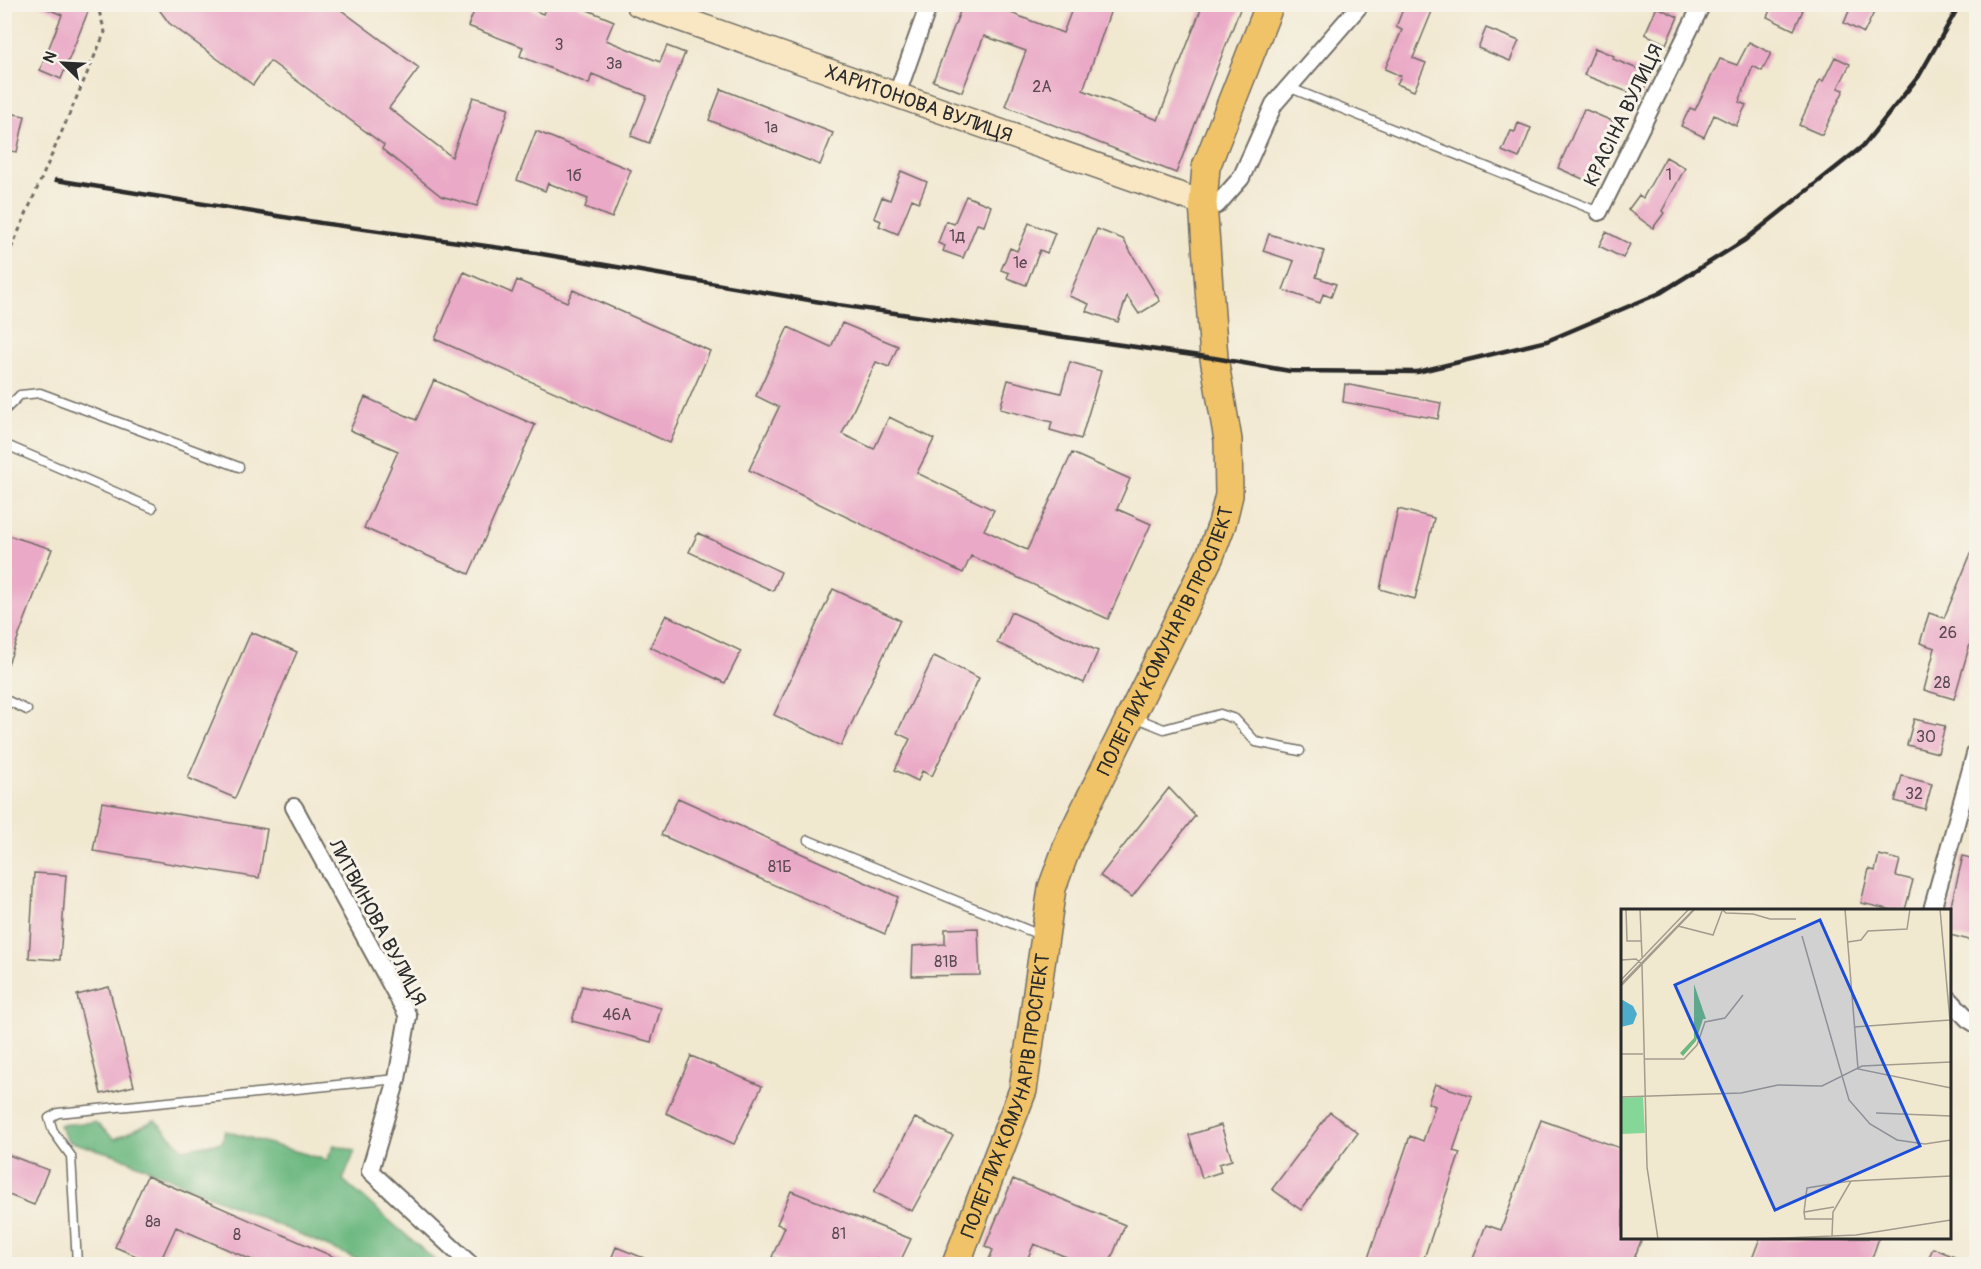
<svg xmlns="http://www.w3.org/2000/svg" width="1981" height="1269" viewBox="0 0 1981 1269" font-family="Pangolin,sans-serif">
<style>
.forest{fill:#6cb880;stroke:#4c7256;stroke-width:1.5}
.building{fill:#eaa9c6}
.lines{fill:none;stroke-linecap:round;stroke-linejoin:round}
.lane-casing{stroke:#706d65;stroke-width:11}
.street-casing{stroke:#706d65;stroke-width:20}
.secondary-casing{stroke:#706d65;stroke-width:27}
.primary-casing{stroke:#706d65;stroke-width:30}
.path{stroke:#706d65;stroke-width:3;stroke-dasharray:4.5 4.5;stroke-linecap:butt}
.lane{stroke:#fff;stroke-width:8}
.street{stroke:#fff;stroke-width:16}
.secondary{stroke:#f9e7c3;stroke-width:24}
.primary{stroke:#f1c369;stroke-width:27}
.rail{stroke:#2b2b2b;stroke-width:4.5}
.labels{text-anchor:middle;stroke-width:6;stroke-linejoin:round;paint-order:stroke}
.number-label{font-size:16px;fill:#5b4a52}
.street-label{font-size:20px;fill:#2b2b2b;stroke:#f7f3e8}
.inset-road{fill:none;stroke:#a29c8e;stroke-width:1.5}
.view{fill:#1d4ed8;fill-opacity:0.15;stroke:#1d4ed8;stroke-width:3}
.inset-edge{fill:none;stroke:#2b2b2b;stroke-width:3}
</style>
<rect width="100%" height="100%" fill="#f7f3e8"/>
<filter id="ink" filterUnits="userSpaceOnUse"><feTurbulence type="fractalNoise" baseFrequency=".0167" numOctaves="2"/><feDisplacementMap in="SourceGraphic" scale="12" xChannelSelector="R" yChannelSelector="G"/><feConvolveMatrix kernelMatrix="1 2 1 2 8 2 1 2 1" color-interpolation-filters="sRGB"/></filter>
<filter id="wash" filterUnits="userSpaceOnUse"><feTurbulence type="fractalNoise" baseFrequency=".008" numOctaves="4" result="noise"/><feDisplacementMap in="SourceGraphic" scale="24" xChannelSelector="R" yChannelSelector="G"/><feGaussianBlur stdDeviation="1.35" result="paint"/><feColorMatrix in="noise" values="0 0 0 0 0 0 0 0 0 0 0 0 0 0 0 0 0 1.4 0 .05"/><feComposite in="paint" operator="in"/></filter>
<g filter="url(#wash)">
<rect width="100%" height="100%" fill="#f1e8d0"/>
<path class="forest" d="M 155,1120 L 183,1149 L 222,1142 L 225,1131 L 327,1160 L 334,1145 L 355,1151 L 343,1180 L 439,1264 L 368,1264 L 116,1155 L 68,1141 L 59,1125 L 95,1122 L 115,1139 Z"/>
<g id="blocks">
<path class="building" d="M 36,4 L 91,4 L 61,79 L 40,70 L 62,15 Z
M 155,4 L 333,4 L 419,68 L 389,108 L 452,157 L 473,97 L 509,108 L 477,206 L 441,196 L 382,149 L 384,145 L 270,61 L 253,85 L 169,23 Z
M 477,4 L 519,4 L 543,14 L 547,4 L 573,4 L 614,21 L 606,40 L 660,62 L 667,46 L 685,53 L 649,143 L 631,136 L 647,96 L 592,74 L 589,84 L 520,56 L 523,47 L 468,26 Z
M 963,4 L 987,4 L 1063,33 L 1074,4 L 1113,4 L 1083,90 L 1158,120 L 1203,4 L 1242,4 L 1176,173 L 1005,106 L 1026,51 L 984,36 L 962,92 L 933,81 Z
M 1405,4 L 1422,4 L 1433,9 L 1413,58 L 1426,63 L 1414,91 L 1397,84 L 1401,76 L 1385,69 L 1402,30 L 1396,27 Z
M 1773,4 L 1790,4 L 1803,10 L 1794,30 L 1767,17 Z
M 1852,4 L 1878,4 L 1864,33 L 1844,23 Z
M 1657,7 L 1678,17 L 1666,44 L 1645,34 Z
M 1486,28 L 1519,41 L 1510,61 L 1478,48 Z
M 1749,42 L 1771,53 L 1762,71 L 1753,66 L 1739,102 L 1746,105 L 1736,126 L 1714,115 L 1704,137 L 1681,126 L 1690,108 L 1695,110 L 1720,59 L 1737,65 Z
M 1595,48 L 1614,56 L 1613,59 L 1650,74 L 1641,97 L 1584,75 Z
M 1835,57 L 1850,64 L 1838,88 L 1844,90 L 1822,135 L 1799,125 L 1820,80 L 1823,81 Z
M 721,89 L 833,133 L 820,165 L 709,120 Z
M 1584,109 L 1619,124 L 1592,183 L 1558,168 Z
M 4,112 L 25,116 L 17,152 L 4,150 Z
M 1518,123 L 1531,128 L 1519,158 L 1502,151 L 1511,131 L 1515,132 Z
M 536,131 L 631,170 L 612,218 L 585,207 L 588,199 L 548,183 L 545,191 L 517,180 Z
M 1666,157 L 1685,168 L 1662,211 L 1664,213 L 1653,228 L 1628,210 L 1639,195 L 1643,198 Z
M 901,171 L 927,182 L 919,202 L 912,199 L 898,234 L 879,226 L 881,221 L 874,218 L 882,197 L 890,200 Z
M 966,196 L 991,206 L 984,226 L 977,224 L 963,258 L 943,251 L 945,246 L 938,243 L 946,221 L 954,224 Z
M 1029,223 L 1055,233 L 1047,253 L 1040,250 L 1026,285 L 1007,278 L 1009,273 L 1001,270 L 1010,248 L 1017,251 Z
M 1097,229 L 1123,239 L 1160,301 L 1139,314 L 1127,296 L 1118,322 L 1086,311 L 1089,304 L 1069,296 Z
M 1606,232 L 1630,244 L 1623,258 L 1599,246 Z
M 1269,234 L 1324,251 L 1316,277 L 1336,284 L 1331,297 L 1323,294 L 1320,303 L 1283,290 L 1294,261 L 1263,251 Z
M 464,272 L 512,293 L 517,280 L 567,302 L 573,290 L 710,351 L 670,443 L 435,339 Z
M 842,323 L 898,346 L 889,367 L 876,362 L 842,434 L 874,449 L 889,417 L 934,439 L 917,473 L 994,510 L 984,530 L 1027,550 L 1072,453 L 1130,479 L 1117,509 L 1151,524 L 1108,619 L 971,556 L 963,573 L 749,470 L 779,407 L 756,396 L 788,327 L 831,347 Z
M 1070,362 L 1101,371 L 1081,439 L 1050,430 L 1052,422 L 1000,409 L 1008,380 L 1061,393 Z
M 434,380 L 535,425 L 469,574 L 364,528 L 398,451 L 350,430 L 365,397 L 416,420 Z
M 1345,384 L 1441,403 L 1438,419 L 1343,402 Z
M 1398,509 L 1434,518 L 1415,599 L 1380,589 Z
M 698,533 L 781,572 L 773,591 L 689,552 Z
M 4,534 L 52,549 L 6,669 L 4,669 Z
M 1977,539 L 1977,620 L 1954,699 L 1924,690 L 1935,648 L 1920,643 L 1929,613 L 1944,618 Z
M 833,589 L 900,620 L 841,746 L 774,715 Z
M 1011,612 L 1098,651 L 1084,683 L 997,643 Z
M 666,615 L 741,651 L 725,683 L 650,647 Z
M 251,632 L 297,652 L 235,798 L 188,778 Z
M 934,656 L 979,678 L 932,776 L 922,771 L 918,781 L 895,770 L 910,739 L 897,733 Z
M 1914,719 L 1945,726 L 1938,753 L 1907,745 Z
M 1902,776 L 1932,784 L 1925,809 L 1895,801 Z
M 1169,788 L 1195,816 L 1132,897 L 1100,876 Z
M 678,798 L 898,897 L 885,934 L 661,835 Z
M 102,802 L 267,829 L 259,878 L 93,851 Z
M 1879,855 L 1900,860 L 1896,876 L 1913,880 L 1905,910 L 1892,910 L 1861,903 L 1869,869 L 1875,871 Z
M 1963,856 L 1977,860 L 1977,942 L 1950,935 L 1950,909 Z
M 34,873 L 66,875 L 60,960 L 29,958 Z
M 978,928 L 980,975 L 912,976 L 913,946 L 945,944 L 945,929 Z
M 582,986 L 661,1008 L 651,1042 L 572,1021 Z
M 109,987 L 134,1086 L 101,1094 L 77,995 Z
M 691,1056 L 762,1086 L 734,1144 L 666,1113 Z
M 1435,1084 L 1472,1096 L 1453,1151 L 1460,1153 L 1422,1264 L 1366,1264 L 1410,1136 L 1423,1141 L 1435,1106 L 1428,1103 Z
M 1330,1112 L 1358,1133 L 1301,1210 L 1272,1189 Z
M 915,1118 L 953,1136 L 912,1211 L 874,1192 Z
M 1541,1120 L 1623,1149 L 1623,1238 L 1642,1238 L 1632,1264 L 1471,1264 L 1486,1225 L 1501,1230 Z
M 1221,1125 L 1232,1160 L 1219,1164 L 1221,1172 L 1202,1178 L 1189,1135 Z
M 4,1153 L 48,1170 L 34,1205 L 4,1193 Z
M 147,1176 L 192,1195 L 350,1264 L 261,1264 L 176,1227 L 159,1264 L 155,1264 L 115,1247 Z
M 1013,1179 L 1125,1225 L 1109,1264 L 1084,1264 L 1034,1244 L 1025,1264 L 987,1264 L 993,1250 L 985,1246 Z
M 791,1191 L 911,1239 L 899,1264 L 891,1264 L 878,1258 L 875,1264 L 790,1264 L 772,1257 L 785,1227 L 777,1224 Z
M 1760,1238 L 1879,1238 L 1870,1264 L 1750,1264 Z
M 616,1247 L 659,1264 L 609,1264 Z
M 1933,1248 L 1971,1264 L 1926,1264 Z"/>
</g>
</g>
<g filter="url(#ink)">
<use href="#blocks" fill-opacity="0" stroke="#706d65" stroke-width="1.5"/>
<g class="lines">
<defs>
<path id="lane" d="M 1288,87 L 1599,212
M 4,411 L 20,395 L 40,393 L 239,467
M 4,444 L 152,508
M 4,699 L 27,710
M 1134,717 L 1164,729 L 1220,714 L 1235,719 L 1256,742 L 1300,751
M 808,840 L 1040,935
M 77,1264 L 71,1156 L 53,1131 L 49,1118 L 58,1113 L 397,1079"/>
<path id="street" d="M 896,97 L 929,4
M 1203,203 L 1217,205 L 1241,178 L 1274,104 L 1361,4
M 1599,212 L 1702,4
M 294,807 L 408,1016 L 397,1079 L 370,1171 L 470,1264
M 1932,910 L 1976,751
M 1950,1000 L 1968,1019 L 1976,1024"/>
<g id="secondary">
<path id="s1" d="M 638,4 L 1203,203"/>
</g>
<g id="primary">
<path id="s2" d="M 956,1264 L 1023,1090 L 1052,888 L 1070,839 L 1210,556 L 1222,524 L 1229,495 L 1228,440 L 1214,358 L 1203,203 L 1206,167 L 1270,4"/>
</g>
</defs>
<use href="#lane" class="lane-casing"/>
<use href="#street" class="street-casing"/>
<use href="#secondary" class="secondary-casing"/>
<use href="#primary" class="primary-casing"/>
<path class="path" d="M 4,265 L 105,32 L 97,4"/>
<use href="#lane" class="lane"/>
<use href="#street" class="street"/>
<use href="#secondary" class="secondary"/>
<use href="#primary" class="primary"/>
<path class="rail" d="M 56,180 L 321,223 L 536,253 L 838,305 L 1214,358 L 1290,371 L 1417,372 L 1547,341 L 1660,293 L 1745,240 L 1863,146 L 1919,76 L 1960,4"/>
</g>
</g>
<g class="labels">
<g class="number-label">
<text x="559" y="50">3</text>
<text x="614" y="69">3а</text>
<text x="1042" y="92">2А</text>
<text x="771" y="133">1а</text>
<text x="1669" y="180">1</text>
<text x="574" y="181">1б</text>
<text x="957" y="241">1д</text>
<text x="1020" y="268">1е</text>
<text x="1948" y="638">26</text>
<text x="1942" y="688">28</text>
<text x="1926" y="742">30</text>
<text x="1914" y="799">32</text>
<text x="780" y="872">81Б</text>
<text x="946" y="967">81В</text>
<text x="617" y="1020">46А</text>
<text x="153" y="1227">8а</text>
<text x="839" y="1239">81</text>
<text x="237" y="1240">8</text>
</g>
<g class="street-label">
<text dy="7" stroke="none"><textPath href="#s1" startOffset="298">ХАРИТОНОВА ВУЛИЦЯ</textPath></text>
<text transform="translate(1623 115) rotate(-64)" y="7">КРАСІНА ВУЛИЦЯ</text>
<text dy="7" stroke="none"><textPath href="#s2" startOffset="663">ПОЛЕГЛИХ КОМУНАРІВ ПРОСПЕКТ</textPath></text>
<text transform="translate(378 922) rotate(62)" y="7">ЛИТВИНОВА ВУЛИЦЯ</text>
<text dy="7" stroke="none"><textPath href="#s2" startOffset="177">ПОЛЕГЛИХ КОМУНАРІВ ПРОСПЕКТ</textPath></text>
</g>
</g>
<g transform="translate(1621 909)">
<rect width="330" height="330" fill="#f1e8d0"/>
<path d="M 22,188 L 24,224 L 0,225 L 0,189 Z" fill="#85d798"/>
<path d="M 73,75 L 85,110 L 82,110 L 75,132 L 62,147 L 59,144 L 73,129 Z" fill="#6cb880"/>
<path d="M 0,90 L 12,97 L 16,105 L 12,115 L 0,118 Z" fill="#4daccc"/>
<path class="inset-road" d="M 5,0 L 6,32 L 20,32M 19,0 L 21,48M 101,0 L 105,4 L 132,5 L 149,10 L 175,10M 224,0 L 237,160 L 330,179M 319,0 L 330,123M 57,17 L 92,26 L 101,2M 181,27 L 228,191 L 249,215 L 276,231 L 304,235 L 330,231M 227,33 L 240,31 L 247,22 L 286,20 L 289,0M 0,51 L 15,50 L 21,55 L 26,258 L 37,330M 0,71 L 68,0M 0,75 L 73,0M 0,77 L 74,0M 233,118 L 329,111M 0,145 L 22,145M 23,150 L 63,150 L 76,136 L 84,113 L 104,109 L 122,86M 0,188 L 120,184 L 157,176 L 201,177 L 241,157 L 330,153M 255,204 L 330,207M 213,298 L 183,303 L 186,279 L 229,272M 183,303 L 184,310 L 211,310M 211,327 L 212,303 L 230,272 L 330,267M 137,330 L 235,326 L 330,311"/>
<path class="view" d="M 199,11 L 299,237 L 154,301 L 54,76 Z"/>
<rect width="330" height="330" class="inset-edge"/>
</g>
<rect width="1981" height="1269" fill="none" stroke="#f7f3e8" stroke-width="24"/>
<g transform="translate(63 63) rotate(294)" stroke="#f7f3e8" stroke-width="4.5" paint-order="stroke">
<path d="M0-4.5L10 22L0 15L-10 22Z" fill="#2b2b2b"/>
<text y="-9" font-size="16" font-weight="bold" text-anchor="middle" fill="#2b2b2b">N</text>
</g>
</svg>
